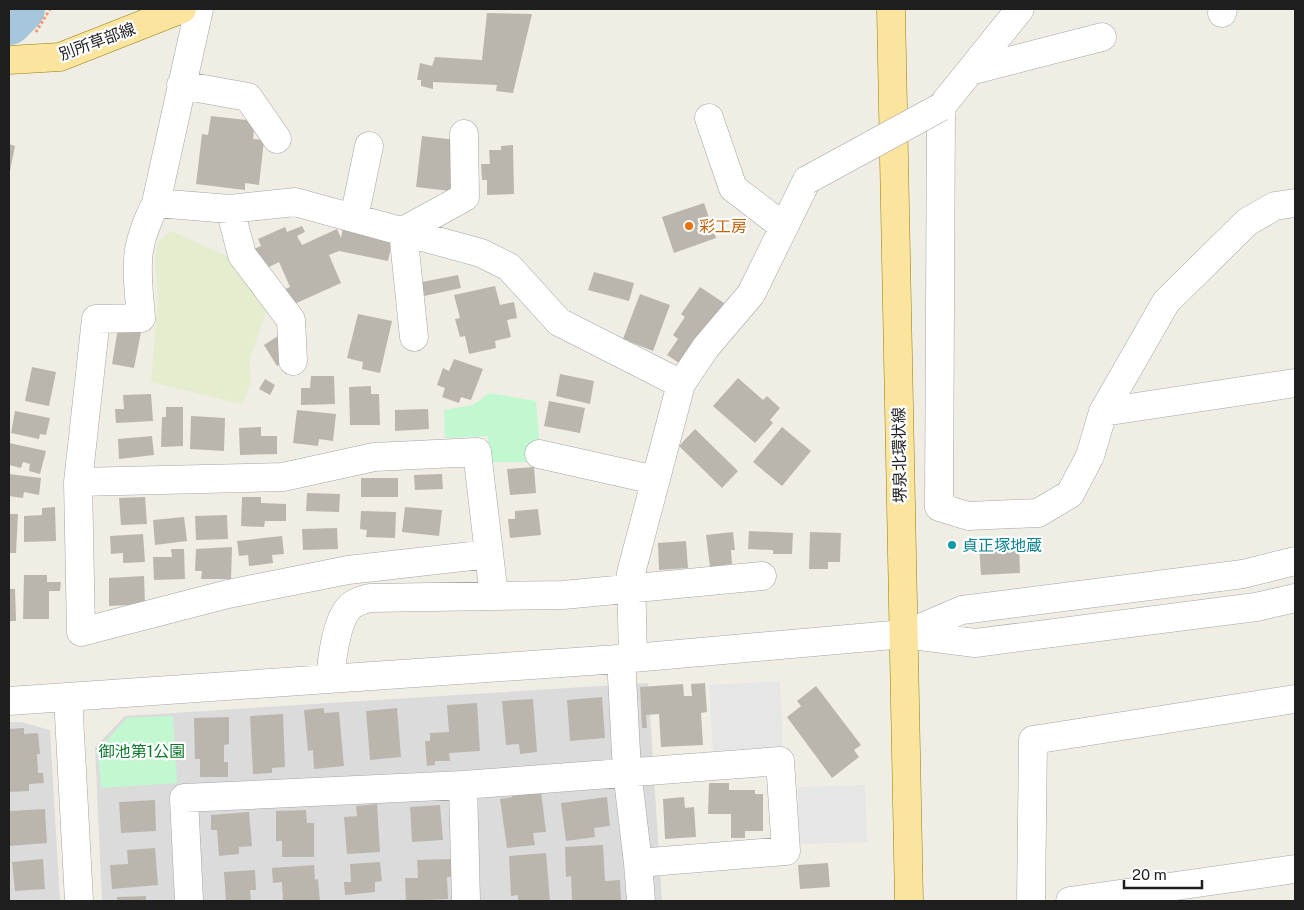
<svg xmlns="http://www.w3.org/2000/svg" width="1304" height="910" viewBox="0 0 1304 910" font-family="'Public Sans','Noto Sans JP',sans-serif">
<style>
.residential{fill:#dcdbdb}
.farmland{fill:#e5edcf}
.park{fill:#c1f8d0}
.parking{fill:#e6e6e6}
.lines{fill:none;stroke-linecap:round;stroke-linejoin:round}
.river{stroke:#a5c5db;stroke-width:46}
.building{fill:#bbb6ad}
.minor-casing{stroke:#a5a5a5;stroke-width:29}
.major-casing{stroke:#948003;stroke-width:29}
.path{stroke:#f7966d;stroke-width:3;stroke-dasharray:2.5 2.5;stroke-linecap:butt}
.minor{stroke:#fff;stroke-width:28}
.major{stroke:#fae49e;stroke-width:28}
.minor-bridge-casing{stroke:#a5a5a5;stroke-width:29;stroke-linecap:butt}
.minor-bridge{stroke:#fff;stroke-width:28}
.food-dot{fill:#e8710a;stroke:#fff;stroke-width:2}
.culture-dot{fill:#0f9aa8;stroke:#fff;stroke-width:2}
.labels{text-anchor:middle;stroke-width:4.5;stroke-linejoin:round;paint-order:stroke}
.street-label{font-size:16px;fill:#1e1e1e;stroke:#fff}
.food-label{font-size:16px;fill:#c56008;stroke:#fff;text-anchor:start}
.culture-label{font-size:16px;fill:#0d838f;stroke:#fff;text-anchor:start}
.park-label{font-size:16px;fill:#0e7a2c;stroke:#fff}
</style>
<rect width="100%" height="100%" fill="#efede4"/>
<path class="residential" d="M 648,683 L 662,901 L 102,901 L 95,747 L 125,716 Z
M 9,722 L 21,722 L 50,730 L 60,901 L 9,901 Z"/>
<path class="farmland" d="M 171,231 L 229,257 L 268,306 L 249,361 L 251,383 L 242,404 L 151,382 L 158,298 L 155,256 L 158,242 Z"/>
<path class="park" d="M 489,393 L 536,401 L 540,448 L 538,462 L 489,462 L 488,436 L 445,438 L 444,410 L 473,405 Z
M 173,716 L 177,783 L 101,788 L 98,750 L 127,718 Z"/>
<path class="parking" d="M 780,681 L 783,747 L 713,751 L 709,685 Z
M 865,785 L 867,842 L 799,844 L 798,787 Z"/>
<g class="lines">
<path class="river" d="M 9,22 L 22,9"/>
</g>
<path class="building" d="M 487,13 L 532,14 L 513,93 L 496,91 L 497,85 L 433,82 L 433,89 L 421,86 L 421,80 L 417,80 L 420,63 L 432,66 L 435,57 L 482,60 Z
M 211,116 L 255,121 L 253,139 L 264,140 L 259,185 L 245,183 L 245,190 L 196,184 L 202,134 L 208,135 Z
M 422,136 L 456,140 L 451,191 L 416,187 Z
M 9,144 L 15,146 L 10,171 L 9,171 Z
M 513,145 L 514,194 L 487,195 L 487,180 L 482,180 L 481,164 L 490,164 L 489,150 L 501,150 L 501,146 Z
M 704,203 L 716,238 L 674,253 L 662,217 Z
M 302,226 L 305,232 L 297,236 L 302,245 L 337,229 L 341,238 L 343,227 L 393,238 L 388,261 L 339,251 L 329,255 L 341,283 L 290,306 L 283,290 L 290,287 L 279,262 L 263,270 L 254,249 L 261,246 L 258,239 L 285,227 L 287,232 Z
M 594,272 L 634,283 L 629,301 L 588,290 Z
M 458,275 L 461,288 L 424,296 L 422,282 Z
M 495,286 L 500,305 L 514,302 L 517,318 L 507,320 L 511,337 L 495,341 L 496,348 L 469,354 L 465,336 L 460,337 L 455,319 L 460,318 L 454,295 Z
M 700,287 L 724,303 L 682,365 L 667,355 L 678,339 L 673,335 L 685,317 L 681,314 Z
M 640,294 L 670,305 L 653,351 L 623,339 Z
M 358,314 L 392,321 L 380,373 L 362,369 L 363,362 L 347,358 Z
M 118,328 L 141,332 L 134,368 L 112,364 Z
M 278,336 L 291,358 L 277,366 L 264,345 Z
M 454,359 L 483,369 L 471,400 L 461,397 L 459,403 L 442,397 L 445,388 L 437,385 L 443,368 L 449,371 Z
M 32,367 L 56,372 L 49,406 L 25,401 Z
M 560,374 L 594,381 L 590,404 L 556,396 Z
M 311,376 L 334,376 L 335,404 L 301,405 L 301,388 L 310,388 Z
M 738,378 L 763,400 L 767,396 L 780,408 L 770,420 L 773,423 L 755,443 L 713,406 Z
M 265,379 L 275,385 L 270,395 L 259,389 Z
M 371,386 L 371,394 L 379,394 L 380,425 L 350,425 L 349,387 Z
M 151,394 L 153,421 L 116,423 L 115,409 L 124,409 L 123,395 Z
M 549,401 L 585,408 L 580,433 L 544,426 Z
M 166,407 L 183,407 L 183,446 L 161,447 L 162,417 L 166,417 Z
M 428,409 L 429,429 L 395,431 L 395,410 Z
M 297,410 L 336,414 L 333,441 L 319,439 L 318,446 L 293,443 Z
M 15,411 L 50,418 L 46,435 L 40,434 L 39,439 L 11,433 Z
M 191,416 L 225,418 L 224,451 L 190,449 Z
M 261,427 L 261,436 L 277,436 L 277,454 L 240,455 L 239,428 Z
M 782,427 L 811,451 L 782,486 L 753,462 Z
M 695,429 L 738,471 L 722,488 L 679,446 Z
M 152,436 L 154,455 L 119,459 L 118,439 Z
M 9,443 L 46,451 L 40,474 L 29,471 L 30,464 L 23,462 L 21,468 L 9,465 Z
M 534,467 L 536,493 L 510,495 L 507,469 Z
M 9,474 L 41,478 L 39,495 L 24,492 L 23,498 L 9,496 Z
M 442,474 L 443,489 L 415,490 L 414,475 Z
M 361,478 L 398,478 L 398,497 L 361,497 Z
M 307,493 L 340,494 L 339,512 L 306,511 Z
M 145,497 L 147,524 L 121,525 L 119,498 Z
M 242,497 L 261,497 L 261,503 L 286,504 L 286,521 L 265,521 L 264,527 L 241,526 Z
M 55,507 L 56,541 L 24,542 L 24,516 L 42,515 L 42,508 Z
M 405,507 L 442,510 L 439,536 L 402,532 Z
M 538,509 L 541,535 L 510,538 L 508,519 L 515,519 L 515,511 Z
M 361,511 L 396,512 L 395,538 L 366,537 L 367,530 L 360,529 Z
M 9,514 L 18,514 L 16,553 L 9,553 Z
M 227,515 L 228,539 L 196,540 L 195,516 Z
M 184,517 L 187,541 L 155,545 L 153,520 Z
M 337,528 L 338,549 L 303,550 L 302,529 Z
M 749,531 L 793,533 L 792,554 L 773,554 L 773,550 L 748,549 Z
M 733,532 L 735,550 L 731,550 L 732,564 L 710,567 L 706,535 Z
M 810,532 L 841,533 L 840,562 L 828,562 L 828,569 L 809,569 Z
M 143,534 L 145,562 L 123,563 L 123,553 L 111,554 L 110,536 Z
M 282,536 L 284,554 L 272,555 L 273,563 L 249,566 L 248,555 L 239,556 L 237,541 Z
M 686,541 L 688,568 L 659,570 L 658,543 Z
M 1019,544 L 1020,573 L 981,575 L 979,545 Z
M 232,547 L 231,579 L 201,579 L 202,571 L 195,571 L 196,549 Z
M 171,549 L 184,549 L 185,579 L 154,580 L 153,557 L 172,557 Z
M 24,575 L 47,575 L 47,582 L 61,582 L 60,591 L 49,591 L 49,619 L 23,619 Z
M 144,576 L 145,604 L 109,606 L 109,578 Z
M 9,589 L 15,589 L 16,621 L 9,621 Z
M 705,683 L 707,712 L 701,713 L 703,745 L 661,747 L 659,714 L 646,715 L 647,728 L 642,728 L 640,687 L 683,684 L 684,696 L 692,696 L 691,684 Z
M 816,686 L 861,745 L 854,750 L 859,757 L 832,778 L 787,717 L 801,706 L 797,701 Z
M 602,697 L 605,738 L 570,741 L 567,700 Z
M 533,699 L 537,752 L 520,754 L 519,744 L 506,745 L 502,701 Z
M 477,703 L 480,751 L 449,753 L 450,761 L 435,761 L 435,765 L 427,766 L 425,741 L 430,741 L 430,733 L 449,732 L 447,705 Z
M 324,708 L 324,713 L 339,712 L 344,766 L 314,769 L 313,750 L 308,751 L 304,710 Z
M 397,708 L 401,757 L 370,760 L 366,711 Z
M 283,714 L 285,767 L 272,768 L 272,773 L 253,774 L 250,716 Z
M 229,717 L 229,744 L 224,745 L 224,762 L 228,762 L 228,777 L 200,777 L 200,759 L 195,759 L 194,718 Z
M 24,728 L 24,734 L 38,733 L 40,754 L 37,754 L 38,773 L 43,773 L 44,783 L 29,784 L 29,791 L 9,792 L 9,729 Z
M 709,783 L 729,783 L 729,790 L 755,790 L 755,794 L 763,794 L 763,831 L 745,831 L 745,838 L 731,838 L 731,814 L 708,814 Z
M 541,791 L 546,832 L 533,833 L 535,845 L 507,848 L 500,799 L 512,797 L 512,794 Z
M 607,797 L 610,826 L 594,828 L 595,837 L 566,841 L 561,803 Z
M 684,797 L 685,808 L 694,807 L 696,837 L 665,839 L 663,799 Z
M 155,800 L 156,831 L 121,833 L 119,802 Z
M 377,804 L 380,852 L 347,854 L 344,817 L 357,816 L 356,806 Z
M 440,805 L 443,840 L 412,842 L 410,807 Z
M 45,809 L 47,843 L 9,846 L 9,811 Z
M 306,810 L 307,823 L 314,823 L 314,857 L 282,857 L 282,841 L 276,841 L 276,811 Z
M 249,812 L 252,846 L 239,847 L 239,854 L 219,856 L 217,830 L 211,830 L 211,815 Z
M 603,845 L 605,881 L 620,880 L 621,901 L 572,901 L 571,876 L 566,877 L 565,847 Z
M 155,848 L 158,885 L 112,889 L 110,865 L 128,864 L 127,850 Z
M 546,853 L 550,901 L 518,901 L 518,895 L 511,896 L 509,856 Z
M 43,859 L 45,889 L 15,891 L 12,862 Z
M 451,859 L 452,877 L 447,877 L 448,899 L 406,901 L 405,878 L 418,878 L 417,860 Z
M 380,862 L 382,881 L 375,882 L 375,892 L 345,895 L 344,882 L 351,882 L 350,864 Z
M 828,863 L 830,887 L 800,889 L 798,865 Z
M 314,865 L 315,880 L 318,879 L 320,901 L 283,901 L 282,882 L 273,883 L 272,868 Z
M 255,870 L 256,890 L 250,890 L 251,901 L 226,901 L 224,872 Z
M 146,896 L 146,901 L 117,901 L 117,897 Z"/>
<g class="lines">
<defs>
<path id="minor" d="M 199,9 L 156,203 L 230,209 L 295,202 L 481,253 L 509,267 L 559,322 L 681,384
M 1020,9 L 941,107 L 939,507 L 968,516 L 1038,513 L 1070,494 L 1090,456 L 1103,412 L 1166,302 L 1247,222 L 1275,206 L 1295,203
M 1222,13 L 1223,9
M 970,71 L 1102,37
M 181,85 L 248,97 L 277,139
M 709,118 L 733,188 L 784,227
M 156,203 C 132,250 137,268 141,318 L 96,319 L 78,482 L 81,632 L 228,594 L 348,570 L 489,554
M 230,209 L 242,255 L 291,320 L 293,361
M 354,218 L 369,146
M 414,337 L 403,231 L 465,197 L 464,134
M 1103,412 L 1295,383
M 539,454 L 655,480
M 78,482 L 283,477 L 374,457 L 477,452 L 494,596
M 906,634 L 962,610 L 1243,574 L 1295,561
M 621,658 L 627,771 L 638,863 L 641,901
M 633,658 L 631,573 L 681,384 L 706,347 L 751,294 L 807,180
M 330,677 C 332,660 336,621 349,608 C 354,602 363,600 370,598 L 563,595 L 762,576
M 68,697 L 79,901
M 9,701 L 633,658 L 904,634 L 975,643 L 1256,607 L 1295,598
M 463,785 L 780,761 L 786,851 L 638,863
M 189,901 L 184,798 L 463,785 L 466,901
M 1031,901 L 1033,740 L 1295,699
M 1070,901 L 1295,869"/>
<path id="major" d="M 891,9 L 909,901
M 9,60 L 60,57 L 182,9"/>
</defs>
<use href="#minor" class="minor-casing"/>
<use href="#major" class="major-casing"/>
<path class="path" d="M 36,32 L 50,9"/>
<use href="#minor" class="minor"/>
<use href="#major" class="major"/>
<defs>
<path id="minor-bridge" d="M 807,180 L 941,107"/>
</defs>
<use href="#minor-bridge" class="minor-bridge-casing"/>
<use href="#minor-bridge" class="minor-bridge"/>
</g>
<circle class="food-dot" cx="689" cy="226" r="5"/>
<circle class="culture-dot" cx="952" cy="545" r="5"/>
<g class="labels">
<g class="street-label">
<text transform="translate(97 41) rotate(-20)" y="6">別所草部線</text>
<text transform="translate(899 455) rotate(-91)" y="6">堺泉北環状線</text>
</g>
<g class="food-label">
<text x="699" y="232">彩工房</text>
</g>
<g class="culture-label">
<text x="962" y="551">貞正塚地蔵</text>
</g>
<g class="park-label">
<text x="142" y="757">御池第1公園</text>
</g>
</g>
<rect width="1304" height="910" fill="none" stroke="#1e1e1e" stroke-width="20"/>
<path d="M1124 880v8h78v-8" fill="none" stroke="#1e1e1e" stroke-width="2.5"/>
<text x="1132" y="880" font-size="15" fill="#1e1e1e" stroke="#ffffff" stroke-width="4" paint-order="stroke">20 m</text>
</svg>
